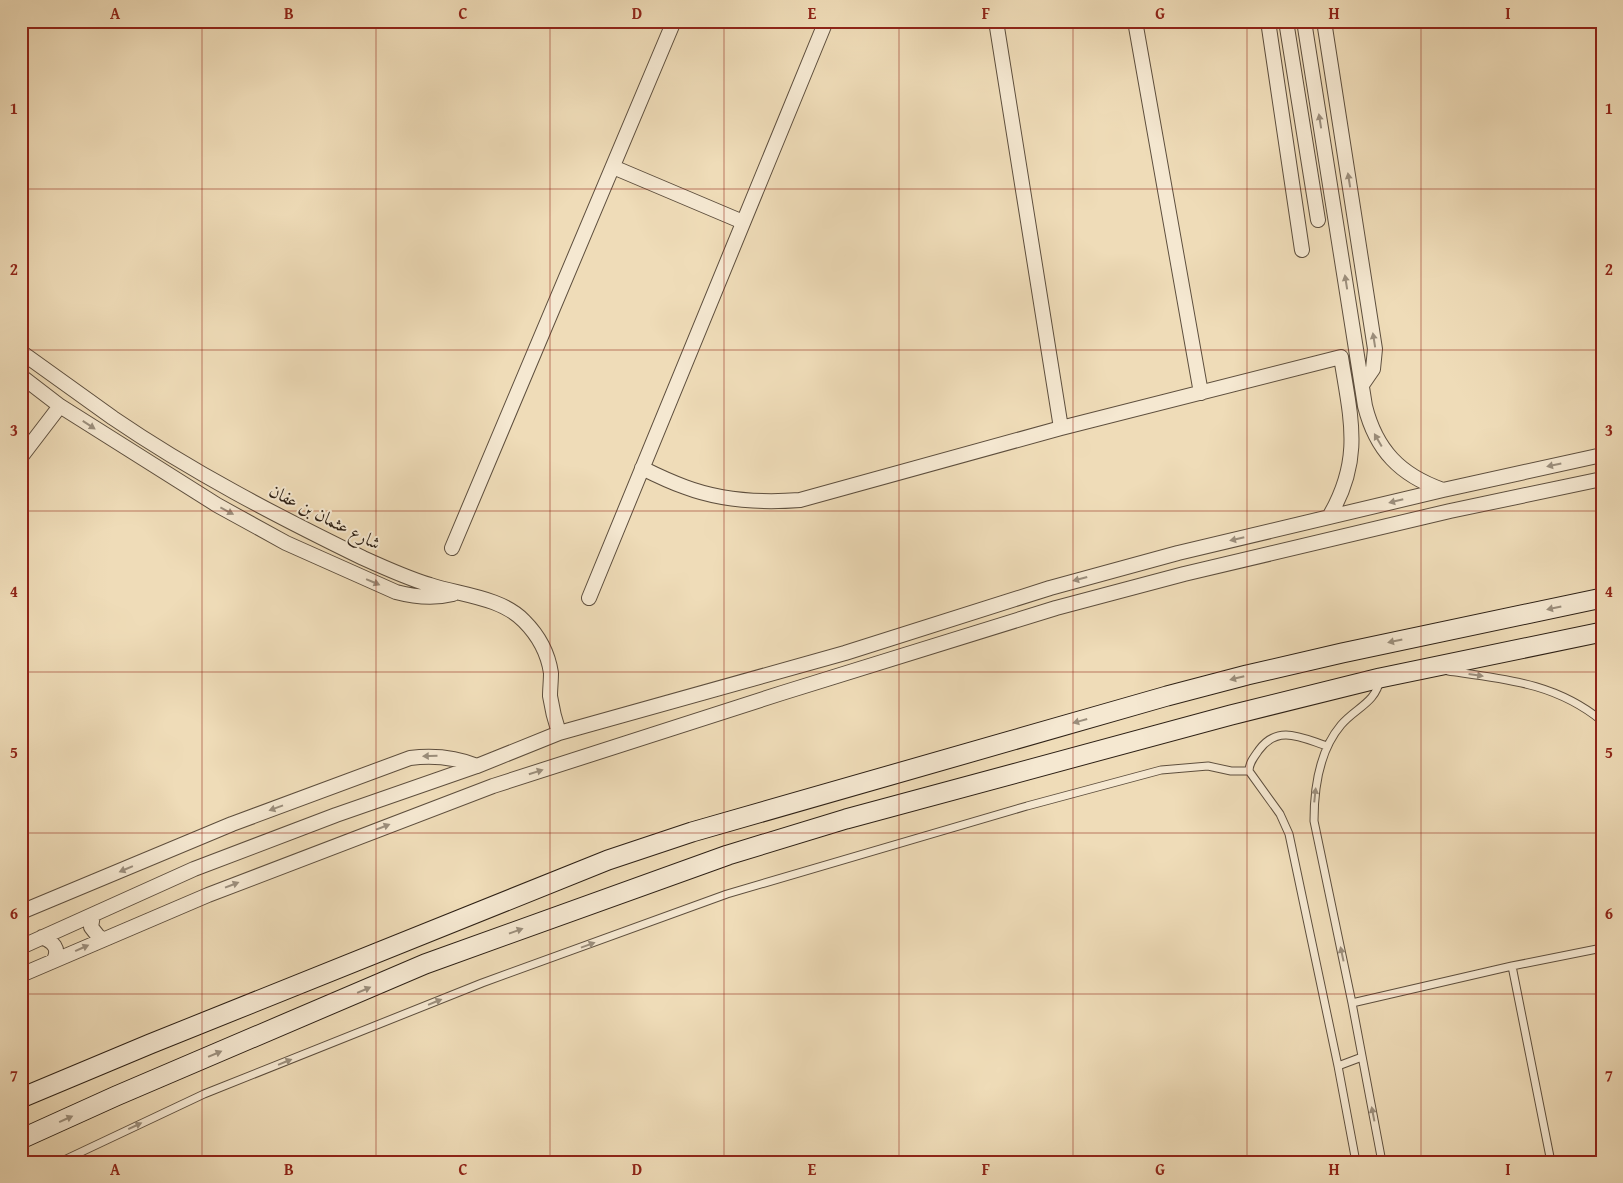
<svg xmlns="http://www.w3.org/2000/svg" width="1623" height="1183" viewBox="0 0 1623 1183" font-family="'Gentium Book Plus',Amiri,serif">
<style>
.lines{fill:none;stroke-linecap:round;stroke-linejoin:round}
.lane-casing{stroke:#5e4f3e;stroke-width:9}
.street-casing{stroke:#5e4f3e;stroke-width:16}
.secondary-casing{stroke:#2d2015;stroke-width:21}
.lane{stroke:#f5e8d1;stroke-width:7}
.street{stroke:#f5e8d1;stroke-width:14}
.secondary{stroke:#f5e8d1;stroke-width:19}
.oneway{fill:#9b8e7c}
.grid{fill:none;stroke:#8f2418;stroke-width:1;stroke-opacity:0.55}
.labels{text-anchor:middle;stroke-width:4;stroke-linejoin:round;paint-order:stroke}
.street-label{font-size:18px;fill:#2d2015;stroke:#f5e8d1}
.neatline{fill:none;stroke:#8f2418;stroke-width:2}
.grid-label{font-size:16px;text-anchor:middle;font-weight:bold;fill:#8f2418}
</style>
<rect width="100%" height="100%" fill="#efdcb8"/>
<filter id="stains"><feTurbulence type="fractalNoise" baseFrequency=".004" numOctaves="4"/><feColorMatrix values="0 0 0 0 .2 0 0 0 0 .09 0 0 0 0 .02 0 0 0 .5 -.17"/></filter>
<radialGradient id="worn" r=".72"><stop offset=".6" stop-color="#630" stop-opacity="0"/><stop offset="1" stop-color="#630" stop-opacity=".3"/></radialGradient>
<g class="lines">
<defs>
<path id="lane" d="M 1448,671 C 1505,679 1556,683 1602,721
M 1380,679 C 1376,703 1355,708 1341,725 C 1319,751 1314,788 1314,821 L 1352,1003 L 1382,1162
M 1327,746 C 1302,738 1278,724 1259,750 C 1254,757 1249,763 1249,771 L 1280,814 L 1289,834 L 1338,1066 L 1356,1162
M 1512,966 L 1551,1162
M 1352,1003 L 1512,966 L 1602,948
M 1338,1066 L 1362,1057
M 60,1162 L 204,1094 L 482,983 L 727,894 L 1027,806 L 1161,770 L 1208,766 L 1231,771 L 1249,771"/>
<path id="street" d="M 996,21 L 1061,428
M 1135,21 L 1201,393
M 1268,21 L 1302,250
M 1286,21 L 1318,220
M 1304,21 L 1365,406 C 1376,450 1400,475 1443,490
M 1324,21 L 1375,349 L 1373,369 L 1362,385
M 613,167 L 743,222
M 21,352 C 52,374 82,396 113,418 C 192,472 277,516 363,558 C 385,568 407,578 430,585 C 460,595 501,597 524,621 C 538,635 548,653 551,673 C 551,681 550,689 550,696 C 552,709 555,721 559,733
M 21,376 L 60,406 L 217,505 L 286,543 L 396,592 C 415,597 433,599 453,594
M 21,457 L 60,406
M 642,468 C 656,475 671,482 685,487 C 722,501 761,503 800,500 L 1061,428 L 1341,357 C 1351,420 1363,459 1329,517
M 452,548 L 674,21
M 589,598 L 826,21
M 21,912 L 232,824 L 410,758 C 434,755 455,757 477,766
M 93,915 L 91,927 L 98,936 L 103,939
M 42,937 C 53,942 60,948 54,960
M 21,947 L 194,869 L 336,815 L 477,766 L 559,733 L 845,653 L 1050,588 L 1178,553 L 1443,490 L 1602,455
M 21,975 L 208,895 L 493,786 L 782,693 L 1056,608 L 1184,574 L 1450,511 L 1602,479"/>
<path id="secondary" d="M 21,1098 L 150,1044 L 608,860 L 692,832 L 1167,696 L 1247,675 L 1342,653 L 1602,598
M 21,1139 L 116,1096 L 425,964 L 728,855 L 846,819 L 1231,715 L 1380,678 L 1602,632"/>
</defs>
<use href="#lane" class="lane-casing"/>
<use href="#street" class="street-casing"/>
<use href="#secondary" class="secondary-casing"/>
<use href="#lane" class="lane"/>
<use href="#street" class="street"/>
<use href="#secondary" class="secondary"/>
</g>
<defs><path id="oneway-solid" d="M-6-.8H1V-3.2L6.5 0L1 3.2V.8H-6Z" transform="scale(1.25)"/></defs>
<g class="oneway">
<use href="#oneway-solid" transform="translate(1320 121) rotate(-99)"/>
<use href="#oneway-solid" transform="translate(1349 180) rotate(-99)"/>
<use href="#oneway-solid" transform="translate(1346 282) rotate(-99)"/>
<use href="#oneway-solid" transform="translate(1374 340) rotate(-99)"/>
<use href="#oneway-solid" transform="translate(89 425) rotate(33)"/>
<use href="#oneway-solid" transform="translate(1378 440) rotate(-120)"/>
<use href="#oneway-solid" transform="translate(1554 465) rotate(168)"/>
<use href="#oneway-solid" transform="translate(1396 501) rotate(166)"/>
<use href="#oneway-solid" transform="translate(227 511) rotate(28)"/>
<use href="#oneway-solid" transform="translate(1237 539) rotate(167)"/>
<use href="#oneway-solid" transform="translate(1080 579) rotate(165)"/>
<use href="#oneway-solid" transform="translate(373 582) rotate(23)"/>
<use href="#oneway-solid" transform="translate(1554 608) rotate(168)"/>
<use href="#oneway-solid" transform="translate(1395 641) rotate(168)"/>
<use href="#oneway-solid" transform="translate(1476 675) rotate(8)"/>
<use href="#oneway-solid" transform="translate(1237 678) rotate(166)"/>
<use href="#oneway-solid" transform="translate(1080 721) rotate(164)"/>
<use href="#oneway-solid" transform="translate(430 756) rotate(178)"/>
<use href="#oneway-solid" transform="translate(536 772) rotate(-18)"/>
<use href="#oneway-solid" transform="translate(1315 795) rotate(-84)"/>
<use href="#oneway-solid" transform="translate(276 808) rotate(160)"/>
<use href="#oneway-solid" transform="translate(383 827) rotate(-21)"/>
<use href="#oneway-solid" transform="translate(126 869) rotate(157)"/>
<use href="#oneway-solid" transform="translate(232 885) rotate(-21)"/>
<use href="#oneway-solid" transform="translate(516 931) rotate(-20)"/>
<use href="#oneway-solid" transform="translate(588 945) rotate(-20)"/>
<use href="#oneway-solid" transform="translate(82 948) rotate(-24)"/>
<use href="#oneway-solid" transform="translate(1342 954) rotate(-102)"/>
<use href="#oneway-solid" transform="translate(364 990) rotate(-23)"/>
<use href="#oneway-solid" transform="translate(435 1002) rotate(-22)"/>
<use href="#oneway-solid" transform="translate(215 1054) rotate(-23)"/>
<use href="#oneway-solid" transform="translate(285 1062) rotate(-22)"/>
<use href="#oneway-solid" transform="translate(1373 1114) rotate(-101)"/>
<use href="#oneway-solid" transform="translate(66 1119) rotate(-24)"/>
<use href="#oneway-solid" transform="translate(135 1126) rotate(-25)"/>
</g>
<path class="grid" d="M 202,21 L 202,1162M 376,21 L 376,1162M 550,21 L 550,1162M 724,21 L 724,1162M 899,21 L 899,1162M 1073,21 L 1073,1162M 1247,21 L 1247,1162M 1421,21 L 1421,1162M 21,189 L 1602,189M 21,350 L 1602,350M 21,511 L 1602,511M 21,672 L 1602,672M 21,833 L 1602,833M 21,994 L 1602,994"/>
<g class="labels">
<g class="street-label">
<text transform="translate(325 517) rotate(27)" y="6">شارع عثمان بن عفان</text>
</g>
</g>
<rect width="1623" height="1183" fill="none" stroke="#efdcb8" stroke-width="55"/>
<rect x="28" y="28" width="1568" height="1128" class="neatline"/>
<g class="grid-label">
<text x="115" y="19">A</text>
<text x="289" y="19">B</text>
<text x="463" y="19">C</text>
<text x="637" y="19">D</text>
<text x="812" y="19">E</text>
<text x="986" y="19">F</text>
<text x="1160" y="19">G</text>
<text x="1334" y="19">H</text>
<text x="1508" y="19">I</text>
<text x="14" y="114">1</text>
<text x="1609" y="114">1</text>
<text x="14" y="275">2</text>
<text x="1609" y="275">2</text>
<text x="14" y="436">3</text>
<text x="1609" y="436">3</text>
<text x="14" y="597">4</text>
<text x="1609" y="597">4</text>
<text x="14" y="758">5</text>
<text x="1609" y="758">5</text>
<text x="14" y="919">6</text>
<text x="1609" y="919">6</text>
<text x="14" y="1081">7</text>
<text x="1609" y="1081">7</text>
<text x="115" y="1175">A</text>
<text x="289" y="1175">B</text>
<text x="463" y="1175">C</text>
<text x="637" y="1175">D</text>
<text x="812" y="1175">E</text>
<text x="986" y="1175">F</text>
<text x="1160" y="1175">G</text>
<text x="1334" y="1175">H</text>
<text x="1508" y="1175">I</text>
</g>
<rect width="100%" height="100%" filter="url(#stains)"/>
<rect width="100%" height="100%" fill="url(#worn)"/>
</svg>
